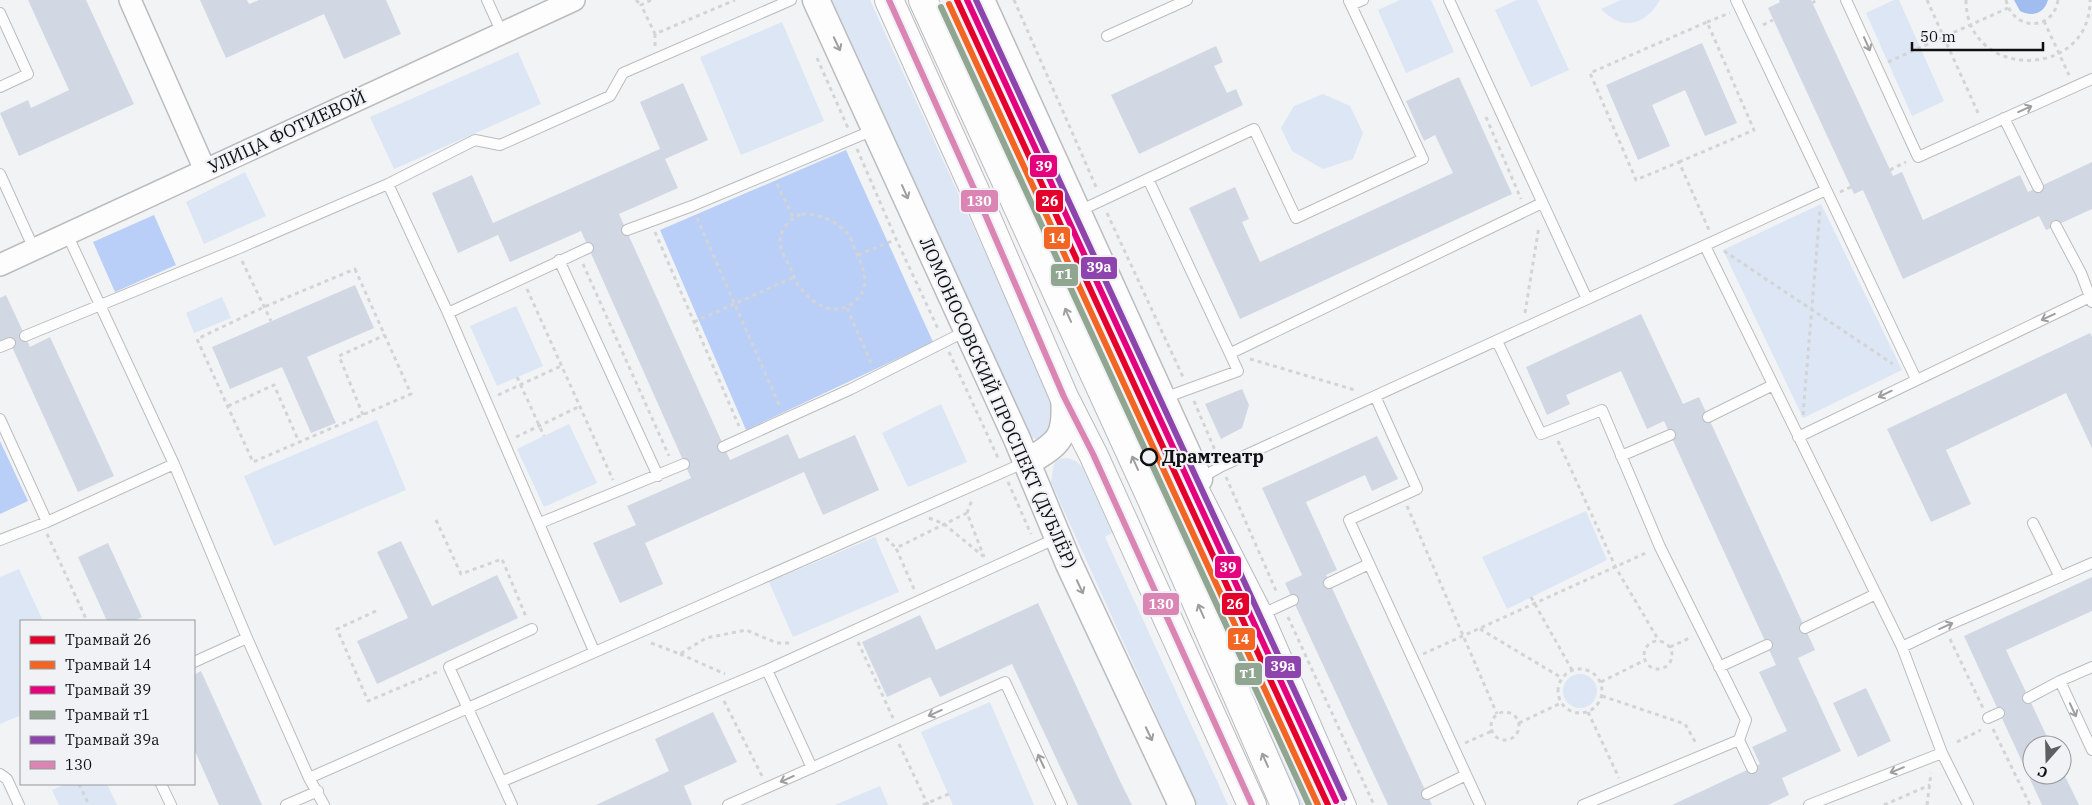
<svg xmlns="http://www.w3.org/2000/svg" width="2092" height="805" viewBox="0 0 2092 805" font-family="'IBM Plex Serif',serif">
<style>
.green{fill:#dde6f4}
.forest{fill:#b9cff8}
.water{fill:#a1bcef}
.building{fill:#d1d8e4}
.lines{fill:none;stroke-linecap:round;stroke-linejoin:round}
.service-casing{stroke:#bbbcbd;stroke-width:12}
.minor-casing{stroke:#bbbcbd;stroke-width:24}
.tertiary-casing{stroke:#bbbcbd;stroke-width:29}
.secondary-casing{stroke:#bbbcbd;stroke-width:30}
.path{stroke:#d3d4d5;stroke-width:3;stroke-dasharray:4 4;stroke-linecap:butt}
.service{stroke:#fdfdfe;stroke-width:10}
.minor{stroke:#fdfdfe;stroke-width:21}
.tertiary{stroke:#fdfdfe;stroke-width:26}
.secondary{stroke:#fdfdfe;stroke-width:28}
.bus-1-casing{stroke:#f0f2f6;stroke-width:10}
.bus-1{stroke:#db85b5;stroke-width:6}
.tram-1-casing{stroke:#f0f2f6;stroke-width:10}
.tram-2-casing{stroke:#f0f2f6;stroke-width:10}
.tram-3-casing{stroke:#f0f2f6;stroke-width:10}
.tram-4-casing{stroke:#f0f2f6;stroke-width:10}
.tram-5-casing{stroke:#f0f2f6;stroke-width:10}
.tram-1{stroke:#e4002b;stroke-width:6}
.tram-2{stroke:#f26522;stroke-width:6}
.tram-3{stroke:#e5007d;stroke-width:6}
.tram-4{stroke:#91a691;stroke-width:6}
.tram-5{stroke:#8e44ad;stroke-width:6}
.oneway{stroke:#9e9e9f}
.stop-dot{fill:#f0f2f6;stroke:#0f0f10;stroke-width:2.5}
.labels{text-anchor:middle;stroke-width:4.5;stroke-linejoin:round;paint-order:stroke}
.street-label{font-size:18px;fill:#0f0f10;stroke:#f0f2f6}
.stop-label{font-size:18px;font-weight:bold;fill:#0f0f10;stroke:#f0f2f6;text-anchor:start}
.line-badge{stroke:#f0f2f6;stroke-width:2}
.badge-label{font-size:14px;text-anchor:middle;font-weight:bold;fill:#fff}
</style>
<rect width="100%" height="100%" fill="#f1f3f5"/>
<path class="green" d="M 827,0 L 870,0 L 1059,415 L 1060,421 L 1041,440 L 1029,437 Z
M 1400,0 L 1431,0 L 1454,52 L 1406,73 L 1378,10 Z
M 1517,0 L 1537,0 L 1569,70 L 1531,87 L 1495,10 Z
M 1621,0 L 1660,0 C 1645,25 1623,32 1601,9 Z
M 1894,0 L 1899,0 L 1944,101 L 1912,116 L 1866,13 Z
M 782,22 L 824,121 L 741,155 L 700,57 Z
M 518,52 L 541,104 L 394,169 L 370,117 Z
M 1323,94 L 1350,106 L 1363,133 L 1353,159 L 1323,169 L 1292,151 L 1281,128 L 1294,106 Z
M 245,172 L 266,216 L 204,244 L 186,202 Z
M 1821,204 L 1902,370 L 1803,418 L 1723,250 Z
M 222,297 L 231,318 L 194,333 L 186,313 Z
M 516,306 L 543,366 L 497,386 L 470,326 Z
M 941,404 L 967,462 L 908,487 L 882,433 Z
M 377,420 L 406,490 L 274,546 L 244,476 Z
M 569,424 L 597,483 L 544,507 L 517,449 Z
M 1067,458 L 1076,461 L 1082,467 L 1112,533 L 1105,537 L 1228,805 L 1197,805 L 1051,482 L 1054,464 L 1059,459 Z
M 1169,497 L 1309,805 L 1297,805 L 1161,500 Z
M 1586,511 L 1607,560 L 1507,609 L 1482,557 Z
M 875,537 L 899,592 L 793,637 L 769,582 Z
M 19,569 L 43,621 L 21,621 L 21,715 L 0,724 L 0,577 Z
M1563 691a17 17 0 1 1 34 0a17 17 0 1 1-34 0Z
M 990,702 L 1034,805 L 953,805 L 921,732 Z
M 66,784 L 107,784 L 117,805 L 59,805 L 52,790 Z
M 880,786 L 888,805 L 835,805 Z"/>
<path class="forest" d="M 846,150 L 933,342 L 746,430 L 660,230 Z
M 154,215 L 176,265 L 115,292 L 93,242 Z
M 0,441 L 28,501 L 0,514 Z"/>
<path class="water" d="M 2014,0 L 2048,0 C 2044,14 2032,17 2020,11 Z"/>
<path class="building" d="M 28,0 L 86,0 L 134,104 L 19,156 L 0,113 L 28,100 L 31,108 L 69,90 Z
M 200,0 L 247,0 L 249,4 L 259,0 L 386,0 L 401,34 L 344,59 L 324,14 L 226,58 Z
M 1779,0 L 1811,0 L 1893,176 L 1902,172 L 1923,220 L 2020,175 L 2028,192 L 2092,162 L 2092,209 L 2046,230 L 2039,216 L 1903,279 L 1863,190 L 1854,194 L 1768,8 L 1780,2 Z
M 1702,43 L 1737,123 L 1705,136 L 1685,90 L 1652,105 L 1670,146 L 1638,160 L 1606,85 Z
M 1216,46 L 1223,62 L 1214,66 L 1227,93 L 1236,89 L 1243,105 L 1139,154 L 1111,95 Z
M 1459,77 L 1512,194 L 1240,319 L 1189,208 L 1235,187 L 1249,219 L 1242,222 L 1260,262 L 1453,173 L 1435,135 L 1424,141 L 1406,101 Z
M 683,83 L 708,140 L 665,159 L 678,188 L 619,214 L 730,460 L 788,434 L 799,459 L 855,435 L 879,490 L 823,515 L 804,472 L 645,543 L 663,584 L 620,603 L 593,543 L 636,525 L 627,506 L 691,478 L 581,231 L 510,262 L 498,235 L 458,253 L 432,193 L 472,175 L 493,223 L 660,149 L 640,102 Z
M 355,285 L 374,328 L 307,357 L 336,423 L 311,433 L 282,367 L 230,389 L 212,347 Z
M 6,295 L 30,347 L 50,337 L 114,476 L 78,492 L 8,338 L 0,342 L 0,298 Z
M 1641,314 L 1683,404 L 1699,397 L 1815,650 L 1798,658 L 1841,751 L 1782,778 L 1789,795 L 1768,805 L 1672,805 L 1760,764 L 1752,747 L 1787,731 L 1759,672 L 1776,665 L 1664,421 L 1647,429 L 1621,371 L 1566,395 L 1570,404 L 1547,415 L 1526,367 Z
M 2090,333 L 2092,337 L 2092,448 L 2066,393 L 1946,450 L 1971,504 L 1931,522 L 1887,429 Z
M 1242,389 L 1249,405 L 1242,428 L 1221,439 L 1205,404 Z
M 1377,436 L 1398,479 L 1372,491 L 1365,475 L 1306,502 L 1337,570 L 1326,575 L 1432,805 L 1388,805 L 1285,583 L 1302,575 L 1262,488 Z
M 401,541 L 432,606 L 497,575 L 518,618 L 377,684 L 357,641 L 408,618 L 377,552 Z
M 108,543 L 142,617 L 134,621 L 107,621 L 78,557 Z
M 2092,577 L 2092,611 L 2006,650 L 2051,745 L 2032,745 L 2032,775 L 2062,775 L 2062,770 L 2079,805 L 2042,805 L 1964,636 Z
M 1038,603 L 1120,781 L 1132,805 L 1078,805 L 1012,664 L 940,697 L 930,677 L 887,697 L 862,642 L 920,615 L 936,650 Z
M 201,671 L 262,805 L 219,805 L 218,803 L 194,749 L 194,675 Z
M 1866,688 L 1891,741 L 1858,757 L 1833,703 Z
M 713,712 L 737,762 L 684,786 L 692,805 L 596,805 L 669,771 L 655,739 Z"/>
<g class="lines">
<defs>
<path id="service" d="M 487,0 L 502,33
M 1449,0 L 1587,299
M 1736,0 L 1916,379
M 1846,0 L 1918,157 L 2092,79
M 1349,1 L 1351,5 L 1363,0
M 0,13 L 28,74 L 0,87
M 1107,36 L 1187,0
M 2004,118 L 2038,187
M 0,174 L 34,249
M 1148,179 L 1238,371 L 1164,398
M 388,184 L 448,313 L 594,651
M 1077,212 L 1254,129 L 1296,218 L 1423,159 L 1351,5
M 2056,226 L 2081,273 L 2092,302
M 627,230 L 692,206 L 876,129
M 67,234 L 174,464 L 247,638 L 309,778 L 324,805
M 1705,246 L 1902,647 L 1942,753 L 1968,805
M 559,260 L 658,476
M 448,313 L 588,248
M 25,336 L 237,249 L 388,184 L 475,140 L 500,145 L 610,96 L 623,73 L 791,0
M 1497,341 L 1541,434 L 1602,410 L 1660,547 L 1746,720 L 1739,740 L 1583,805
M 0,347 L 10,343
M 1231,353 L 1542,203
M 1375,396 L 1417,489 L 1349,520 L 1480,805
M 1708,417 L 1773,385
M 0,419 L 47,522 L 174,464
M 1798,437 L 2092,296
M 723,447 L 851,389 L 966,331
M 1621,456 L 1670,435
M 540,523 L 684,464
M 2033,523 L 2060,577
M 0,540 L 47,522
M 1329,583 L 1369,564
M 1267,612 L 1293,600
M 1805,628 L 1876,594
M 1902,647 L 1944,627 L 2092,563
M 194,662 L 247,638
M 1719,667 L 1767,645
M 2092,667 L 2060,681 L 2092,750
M 767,670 L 812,768
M 2028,698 L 2060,681
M 1988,718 L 1999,713
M 1739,740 L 1752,768
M 0,774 L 7,779 L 19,805
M 309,778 L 1026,462
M 503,781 L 767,670 L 1057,538
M 161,784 L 171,805
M 1427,794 L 1466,775
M 286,805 L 318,791
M 512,805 L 449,667 L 532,629
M 728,805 L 1005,682 L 1062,805
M 1351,805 L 1267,612 L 1199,479 L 1222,466 L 1826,190
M 1809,805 L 1942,753"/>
<path id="minor" d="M 130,0 L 205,170
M 0,265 L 574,0"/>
<path id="tertiary" d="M 816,0 L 1017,439 L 1069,564 L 1182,805
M 981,0 L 1199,479 L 1152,500
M 1027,462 C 1061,443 1067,436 1064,397"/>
<path id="secondary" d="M 889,0 L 975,191 L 1064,397 L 1093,454 L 1252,805
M 923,0 L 1152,500 L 1285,805"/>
</defs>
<use href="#service" class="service-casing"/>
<use href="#minor" class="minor-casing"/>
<use href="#tertiary" class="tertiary-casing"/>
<use href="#secondary" class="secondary-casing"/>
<path class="path" d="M 636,0 L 641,5
M 651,0 L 641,5 L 655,34 L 735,0
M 1014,0 L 1097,189
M 1927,0 L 1979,115
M 1966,0 C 1966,81 2091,80 2090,0
M 2006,0 C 2013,31 2053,32 2058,0
M 1812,3 L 1817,0
M 2044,21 L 2069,75
M 1707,22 L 1730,13
M 1763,25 L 1773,20
M 655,46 L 655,34
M 817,58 L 848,128
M 1888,62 L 2008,8
M 1486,117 L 1521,199
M 857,149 L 896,239 L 939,331
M 1679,162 L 1754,130 L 1707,22 L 1590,73 L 1636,180 L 1679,162 L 1709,230
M 1890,170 L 1906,162
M 777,184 L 793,217
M 1840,192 L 1851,187
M 1107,213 L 1183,377
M 802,214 C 819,214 835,220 847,233 C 851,237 853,245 855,250 C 863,267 873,287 854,302 C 835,318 813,305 800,287 C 795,282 793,273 790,267 C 786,259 780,250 780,242 C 780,228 791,218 802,214 Z
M 697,218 L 780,407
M 655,232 L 739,426
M 1724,251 L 1893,364
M 858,255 L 897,239
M 242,261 L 271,321
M 583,264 L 669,456
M 355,269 L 411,394 L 253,462 L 197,339 L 264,307 Z
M 527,289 L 613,480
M 847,308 L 872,365
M 1525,313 L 1539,226
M 694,322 L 794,277
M 949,352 L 999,460
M 1250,359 L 1355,390
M 517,377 L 544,436
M 498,395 L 561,366
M 1194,401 L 1217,455
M 228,406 L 274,385 L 299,442
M 363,415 L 339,356 L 385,335
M 1803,415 L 1820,210
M 516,437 L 580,406
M 1558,441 L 1616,568 L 1659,641
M 1226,477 L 1277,593
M 1008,482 L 1031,534
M 1407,506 L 1497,714
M 967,513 L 972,500
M 929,518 L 944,524 L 983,556
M 436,520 L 461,574 L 502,559 L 527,619
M 47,534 L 87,621
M 886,538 L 896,548
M 914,589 L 896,548 L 967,513 L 984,557
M 1531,597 L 1572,670
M 376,611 L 337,629 L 368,701 L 437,672
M 1288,617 L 1374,805
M 1480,629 L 1562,678
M 1950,639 L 1983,708
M1644 655a14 14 0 1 1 28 0a14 14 0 1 1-28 0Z
M 858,642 L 893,718
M 651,643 L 680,654 L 706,638 L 746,630 L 777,643 L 790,643
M 1670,647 L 1692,637
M 680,654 L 725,674
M 1423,654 L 1648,552
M1558 691a22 22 0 1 1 44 0a22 22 0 1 1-44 0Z
M 1601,682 L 1645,660
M 1602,696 L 1685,724 L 1697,745
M 724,701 L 762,776
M1491 726a14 14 0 1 1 28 0a14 14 0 1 1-28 0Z
M 1588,712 L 1619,778
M 1519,723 L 1561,703
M 1993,729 L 2030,805
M 1957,742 L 1981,730
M 1465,743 L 1492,731
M 899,744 L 928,805
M 79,784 L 89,805
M 923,805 L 951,793
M 1884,805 L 1930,785
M 1927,805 L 1931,773"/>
<use href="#service" class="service"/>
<use href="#minor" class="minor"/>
<use href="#tertiary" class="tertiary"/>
<use href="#secondary" class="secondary"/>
<defs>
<path id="bus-1" d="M 889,0 L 975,191 L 1064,397 L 1093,454 L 1252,805"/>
</defs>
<use href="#bus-1" class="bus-1-casing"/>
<use href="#bus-1" class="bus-1"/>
<defs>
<path id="tram-1" d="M 957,0 L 1328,805"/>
<path id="tram-2" d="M 949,4 L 1318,805"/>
<path id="tram-3" d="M 967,0 L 1336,801"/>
<path id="tram-4" d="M 941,7 L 1309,805"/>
<path id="tram-5" d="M 976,0 L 1344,798"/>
</defs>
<use href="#tram-1" class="tram-1-casing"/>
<use href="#tram-2" class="tram-2-casing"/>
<use href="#tram-3" class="tram-3-casing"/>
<use href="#tram-4" class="tram-4-casing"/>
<use href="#tram-5" class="tram-5-casing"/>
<use href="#tram-1" class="tram-1"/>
<use href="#tram-2" class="tram-2"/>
<use href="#tram-3" class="tram-3"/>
<use href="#tram-4" class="tram-4"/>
<use href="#tram-5" class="tram-5"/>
</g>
<defs><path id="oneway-shaft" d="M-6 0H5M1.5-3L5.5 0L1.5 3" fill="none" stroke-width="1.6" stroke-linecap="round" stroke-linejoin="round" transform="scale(1.25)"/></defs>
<g class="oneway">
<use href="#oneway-shaft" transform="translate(837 44) rotate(65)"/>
<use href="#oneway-shaft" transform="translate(1867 44) rotate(66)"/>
<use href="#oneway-shaft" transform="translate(2025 109) rotate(-24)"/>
<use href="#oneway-shaft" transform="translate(905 192) rotate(66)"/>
<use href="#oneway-shaft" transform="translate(1068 315) rotate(-114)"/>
<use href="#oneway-shaft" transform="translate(2048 317) rotate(155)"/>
<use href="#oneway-shaft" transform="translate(1885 394) rotate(154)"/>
<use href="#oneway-shaft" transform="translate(1135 463) rotate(-114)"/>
<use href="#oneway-shaft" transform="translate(1080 587) rotate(65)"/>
<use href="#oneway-shaft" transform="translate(1201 611) rotate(-114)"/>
<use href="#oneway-shaft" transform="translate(1946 626) rotate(-24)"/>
<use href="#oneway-shaft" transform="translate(2073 710) rotate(65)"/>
<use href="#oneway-shaft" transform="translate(935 713) rotate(156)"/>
<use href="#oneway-shaft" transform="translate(1149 734) rotate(65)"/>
<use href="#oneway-shaft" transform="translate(1265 760) rotate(-114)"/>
<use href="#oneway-shaft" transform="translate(1041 761) rotate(-115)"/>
<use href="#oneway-shaft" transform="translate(1897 770) rotate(158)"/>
<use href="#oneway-shaft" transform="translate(787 779) rotate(156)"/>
</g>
<circle class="stop-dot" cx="1149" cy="457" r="8"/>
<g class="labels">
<g class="street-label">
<text transform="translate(287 132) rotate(-25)" y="6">УЛИЦА ФОТИЕВОЙ</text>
<text transform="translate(998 403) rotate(66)" y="6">ЛОМОНОСОВСКИЙ ПРОСПЕКТ (ДУБЛЁР)</text>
</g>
<g class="stop-label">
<text x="1162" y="463">Драмтеатр</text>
</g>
</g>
<g class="line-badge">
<rect x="1029" y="154" width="29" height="24" rx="5" fill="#e5007d"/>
<rect x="1035" y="189" width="29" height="24" rx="5" fill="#e4002b"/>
<rect x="960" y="189" width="39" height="24" rx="5" fill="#db85b5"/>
<rect x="1043" y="226" width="28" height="24" rx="5" fill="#f26522"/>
<rect x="1080" y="256" width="38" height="24" rx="5" fill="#8e44ad"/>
<rect x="1050" y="263" width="29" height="24" rx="5" fill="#91a691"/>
<rect x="1214" y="555" width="28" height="24" rx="5" fill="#e5007d"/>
<rect x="1221" y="592" width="29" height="24" rx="5" fill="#e4002b"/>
<rect x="1142" y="592" width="38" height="24" rx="5" fill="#db85b5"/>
<rect x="1227" y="627" width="29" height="24" rx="5" fill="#f26522"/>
<rect x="1264" y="655" width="38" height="24" rx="5" fill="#8e44ad"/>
<rect x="1234" y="662" width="29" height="24" rx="5" fill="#91a691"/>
</g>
<g class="badge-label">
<text x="1044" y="171">39</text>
<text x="1050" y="206">26</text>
<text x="979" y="206">130</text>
<text x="1057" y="243">14</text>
<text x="1099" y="272">39а</text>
<text x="1064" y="279">т1</text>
<text x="1228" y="572">39</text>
<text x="1235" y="609">26</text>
<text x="1161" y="609">130</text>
<text x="1241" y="644">14</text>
<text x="1283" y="671">39а</text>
<text x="1248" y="678">т1</text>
</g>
<rect x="20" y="620" width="175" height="165" fill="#f0f2f6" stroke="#96979a"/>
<rect x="30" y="636" width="25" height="8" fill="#e4002b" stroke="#96979a"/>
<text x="65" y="645" font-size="15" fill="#0f0f10">Трамвай 26</text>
<rect x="30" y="661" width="25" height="8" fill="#f26522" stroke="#96979a"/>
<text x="65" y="670" font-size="15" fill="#0f0f10">Трамвай 14</text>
<rect x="30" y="686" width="25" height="8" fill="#e5007d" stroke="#96979a"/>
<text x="65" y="695" font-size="15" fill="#0f0f10">Трамвай 39</text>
<rect x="30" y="711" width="25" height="8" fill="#91a691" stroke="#96979a"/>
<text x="65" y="720" font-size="15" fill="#0f0f10">Трамвай т1</text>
<rect x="30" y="736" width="25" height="8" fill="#8e44ad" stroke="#96979a"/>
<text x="65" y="745" font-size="15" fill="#0f0f10">Трамвай 39а</text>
<rect x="30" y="761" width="25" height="8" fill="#db85b5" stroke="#96979a"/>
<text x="65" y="770" font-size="15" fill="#0f0f10">130</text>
<g transform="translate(2047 760) rotate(200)"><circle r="24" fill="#f0f2f6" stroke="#96979a"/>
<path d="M0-4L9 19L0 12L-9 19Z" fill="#5e5f60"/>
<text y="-8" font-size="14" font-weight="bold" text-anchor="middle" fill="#0f0f10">С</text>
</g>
<path d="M1912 42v8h131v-8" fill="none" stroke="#0f0f10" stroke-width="2.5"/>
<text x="1920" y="42" font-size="15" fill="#0f0f10" stroke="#f0f2f6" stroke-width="4" paint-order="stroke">50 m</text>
</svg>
